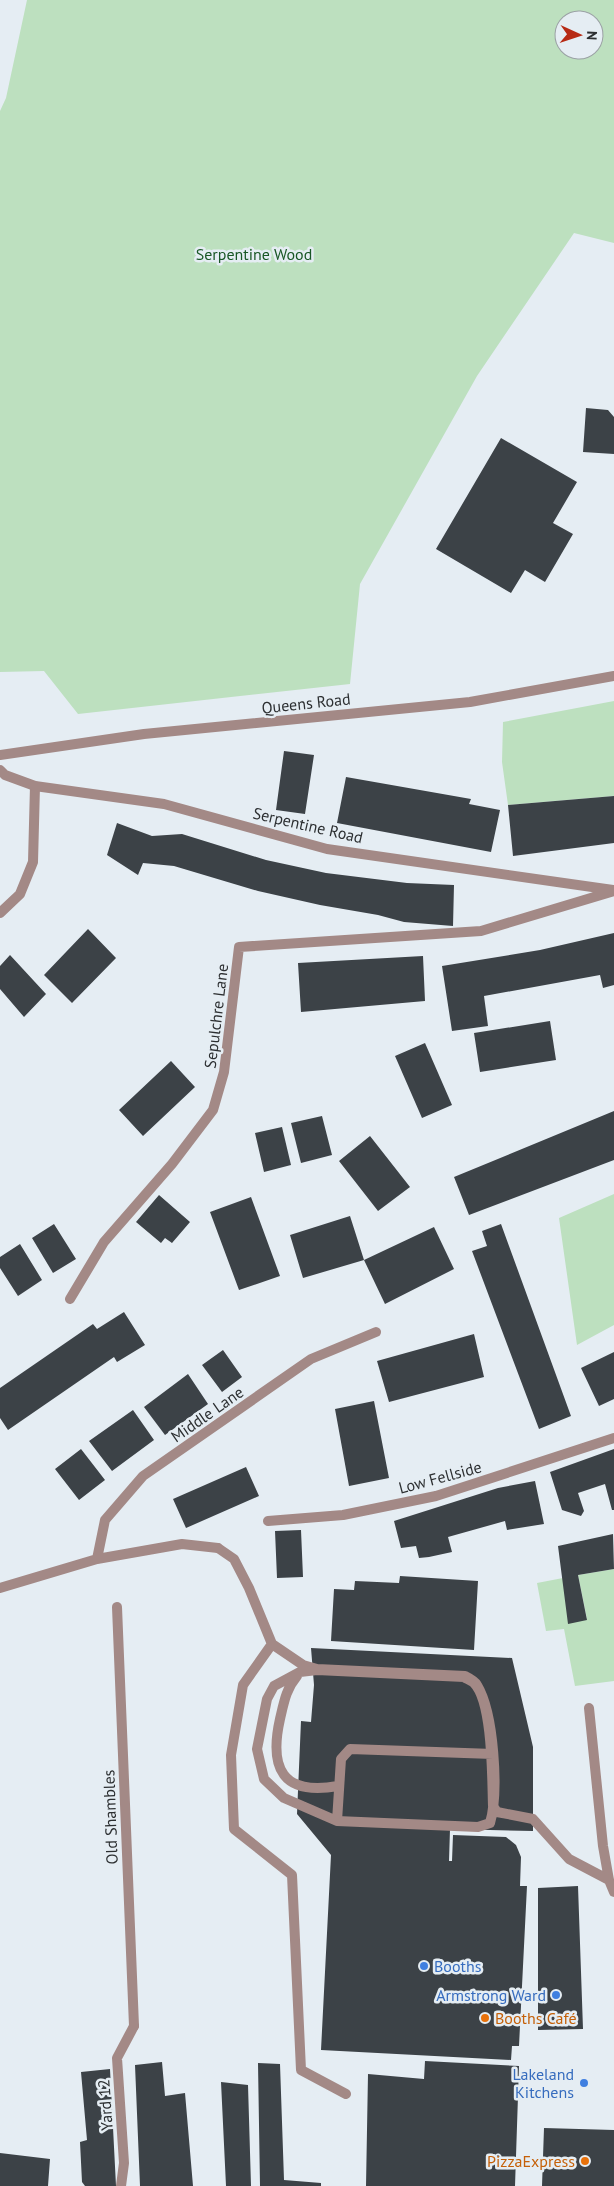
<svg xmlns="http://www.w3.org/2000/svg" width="614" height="2186" viewBox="0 0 614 2186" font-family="'PT Sans',sans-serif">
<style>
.green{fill:#bde0bf;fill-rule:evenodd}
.building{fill:#3c4247}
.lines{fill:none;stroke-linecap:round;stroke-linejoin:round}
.service{stroke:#a38986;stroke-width:10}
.minor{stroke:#a38986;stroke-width:10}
.shop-dot{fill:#3f7fe0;stroke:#e5edf3;stroke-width:2}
.food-dot{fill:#e8710a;stroke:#e5edf3;stroke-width:2}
.labels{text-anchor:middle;stroke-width:5;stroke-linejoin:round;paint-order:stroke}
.park-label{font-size:16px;fill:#195725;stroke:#e5edf3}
.street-label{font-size:16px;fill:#2c2f31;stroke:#e5edf3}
.shop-label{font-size:16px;fill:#366cbe;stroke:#e5edf3;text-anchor:end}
.food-label{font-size:16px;fill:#c56008;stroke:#e5edf3;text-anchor:start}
</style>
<rect width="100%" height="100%" fill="#e5edf3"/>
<path class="green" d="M 27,0 L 614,0 L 614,243 L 574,233 L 477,376 L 360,584 L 350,684 L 78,714 L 44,671 L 0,672 L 0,111 L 6,98 ZM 564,20 L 594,20 L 594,50 L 564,50 Z
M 614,701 L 614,796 L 508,805 L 502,762 L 503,722 Z
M 614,1194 L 614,1325 L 577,1345 L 559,1218 Z
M 614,1569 L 614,1681 L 575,1686 L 564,1629 L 546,1631 L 537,1583 L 563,1578 L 587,1619 L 578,1575 Z"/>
<path class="building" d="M 586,408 L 608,410 L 614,417 L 614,454 L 583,452 Z
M 501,438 L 577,482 L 553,523 L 573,534 L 545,582 L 525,570 L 511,593 L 436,549 Z
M 284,751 L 314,755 L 305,814 L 276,810 Z
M 346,777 L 471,799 L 469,804 L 500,810 L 491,852 L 337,823 Z
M 614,796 L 614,843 L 513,856 L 508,805 Z
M 117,823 L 152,836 L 182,834 L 266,860 L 326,873 L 407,883 L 454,885 L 453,926 L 404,922 L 378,915 L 320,905 L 258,891 L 174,866 L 143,863 L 138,875 L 107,855 Z
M 88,929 L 116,958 L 72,1003 L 44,975 Z
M 614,933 L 614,985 L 603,988 L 600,975 L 484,996 L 488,1026 L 452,1031 L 442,966 L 540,950 Z
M 10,955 L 46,994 L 24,1017 L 0,989 L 0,966 Z
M 423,956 L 425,1001 L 301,1012 L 298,963 Z
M 550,1021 L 556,1060 L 480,1072 L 474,1033 Z
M 425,1043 L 452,1105 L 422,1118 L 395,1056 Z
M 171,1061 L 195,1087 L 143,1136 L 119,1110 Z
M 614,1111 L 614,1160 L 469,1215 L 454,1177 Z
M 322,1116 L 332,1155 L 301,1163 L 291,1123 Z
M 282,1127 L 291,1165 L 264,1172 L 255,1133 Z
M 370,1136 L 410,1187 L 378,1211 L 339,1161 Z
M 159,1195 L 190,1222 L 172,1243 L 165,1238 L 161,1243 L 136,1222 Z
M 251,1197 L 280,1276 L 239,1290 L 210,1212 Z
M 350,1216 L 364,1260 L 434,1227 L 454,1269 L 385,1304 L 364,1260 L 303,1278 L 290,1235 Z
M 54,1224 L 76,1259 L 53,1273 L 32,1238 Z
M 501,1224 L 571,1416 L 539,1429 L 472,1251 L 487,1246 L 482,1231 Z
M 20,1244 L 42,1280 L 18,1296 L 0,1268 L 0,1257 Z
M 124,1312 L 145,1345 L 117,1362 L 114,1357 L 8,1430 L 0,1418 L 0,1388 L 93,1324 L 97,1329 Z
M 474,1334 L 484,1377 L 389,1402 L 377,1361 Z
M 223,1350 L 242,1377 L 222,1392 L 202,1365 Z
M 614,1352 L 614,1399 L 599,1406 L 581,1368 Z
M 188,1374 L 208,1404 L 165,1435 L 144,1407 Z
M 374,1401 L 389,1478 L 349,1486 L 335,1409 Z
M 133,1410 L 154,1440 L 112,1471 L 89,1441 Z
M 81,1449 L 105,1480 L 79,1500 L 55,1469 Z
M 614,1449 L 614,1510 L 612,1510 L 605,1484 L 578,1493 L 584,1511 L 581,1516 L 562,1510 L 550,1472 Z
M 246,1467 L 259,1496 L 186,1528 L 173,1499 Z
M 535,1481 L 544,1524 L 507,1530 L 505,1521 L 448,1537 L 452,1552 L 429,1557 L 419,1558 L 416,1546 L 401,1548 L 394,1521 L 498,1488 Z
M 301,1530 L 303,1577 L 277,1578 L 275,1531 Z
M 613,1534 L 614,1569 L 578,1575 L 587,1620 L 568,1624 L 558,1546 Z
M 400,1576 L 478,1581 L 474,1650 L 331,1641 L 334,1589 L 354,1590 L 355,1581 L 399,1583 Z
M 311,1648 L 512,1658 L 533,1747 L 533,1831 L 450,1829 L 449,1861 L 452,1861 L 453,1835 L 506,1837 L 516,1845 L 521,1857 L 520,1886 L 527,1886 L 519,2046 L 512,2046 L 511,2060 L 321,2050 L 331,1855 L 297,1814 L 301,1721 L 311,1722 L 314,1685 Z
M 578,1886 L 583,2029 L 538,2030 L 538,1888 Z
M 425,2061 L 519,2066 L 515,2186 L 366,2186 L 368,2074 L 424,2079 Z
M 162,2062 L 165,2096 L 185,2093 L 193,2186 L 140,2186 L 135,2065 Z
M 258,2063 L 280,2064 L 284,2180 L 321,2183 L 321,2186 L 260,2186 Z
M 110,2069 L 116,2186 L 85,2186 L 82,2182 L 80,2142 L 87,2140 L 81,2072 Z
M 221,2082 L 248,2085 L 251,2186 L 226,2186 Z
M 544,2128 L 614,2130 L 614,2186 L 542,2186 Z
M 0,2153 L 50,2159 L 48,2186 L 0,2186 Z"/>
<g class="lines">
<path class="service" d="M 0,913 L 20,894 L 33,862 L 35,786
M 218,1548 L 234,1559 L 249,1588 L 272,1644 L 303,1665 L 317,1669 L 465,1676 C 469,1678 475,1681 477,1685 C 494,1713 499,1792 490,1823 L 478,1827 L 337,1821 L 284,1798 L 264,1779 L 257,1749 L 267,1699 L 274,1686 L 300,1672 L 317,1670 L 464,1677 C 467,1679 472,1681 474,1683 C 493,1702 492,1779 493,1806 L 497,1812 L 533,1819 L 569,1859 L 609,1880
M 272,1644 L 243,1685 L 231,1755 L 234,1829 L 292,1875 L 301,2070 L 346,2094
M 297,1676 C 286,1689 284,1702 280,1719 C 269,1768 282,1796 338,1786
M 589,1708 L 603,1846 L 609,1880 L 614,1892
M 337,1821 L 341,1759 L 350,1749 L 493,1754
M 121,2186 L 124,2163 L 117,2058 L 134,2026"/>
<path class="minor" d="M 0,755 L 144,734 L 470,702 L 614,676
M 0,770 L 5,775 L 35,786 L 164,804 L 327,849 L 613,890
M 70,1299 L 104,1242 L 172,1164 L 213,1110 L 224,1072 L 239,947 L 481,931 L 614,891
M 268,1521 L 343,1515 L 436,1496 L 614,1438
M 97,1559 L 105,1520 L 143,1476 L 311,1359 L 376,1332
M 0,1588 L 97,1559 L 182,1544 L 218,1548
M 117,1607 L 134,2026"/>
</g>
<g class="shop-dot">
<circle cx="424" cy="1966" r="5"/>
<circle cx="556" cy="1995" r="5"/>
<circle cx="584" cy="2083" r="5"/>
</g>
<g class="food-dot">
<circle cx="485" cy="2018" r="5"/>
<circle cx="585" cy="2161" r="5"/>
</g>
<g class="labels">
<g class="park-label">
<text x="254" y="260">Serpentine Wood</text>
</g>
<g class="street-label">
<text transform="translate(306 703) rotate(-6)" y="6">Queens Road</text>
<text transform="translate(308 825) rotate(13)" y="6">Serpentine Road</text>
<text transform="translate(216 1016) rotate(-83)" y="6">Sepulchre Lane</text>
<text transform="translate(207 1414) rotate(-35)" y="6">Middle Lane</text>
<text transform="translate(440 1477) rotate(-15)" y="6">Low Fellside</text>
<text transform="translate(110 1817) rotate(-92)" y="6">Old Shambles</text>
<text transform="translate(105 2105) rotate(-94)" y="6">Yard 12</text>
</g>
<g class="shop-label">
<text x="434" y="1972" text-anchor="start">Booths</text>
<text x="546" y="2001">Armstrong Ward</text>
<text x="574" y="2080">Lakeland<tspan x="574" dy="18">Kitchens</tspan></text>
</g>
<g class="food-label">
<text x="495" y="2024">Booths Café</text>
<text x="575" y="2167" text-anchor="end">PizzaExpress</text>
</g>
</g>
<g transform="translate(579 35) rotate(93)"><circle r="24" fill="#e5edf3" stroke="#9ba1a5"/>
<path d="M0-4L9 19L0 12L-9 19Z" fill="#b72a14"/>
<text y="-8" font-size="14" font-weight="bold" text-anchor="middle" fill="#2c2f31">N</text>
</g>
</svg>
